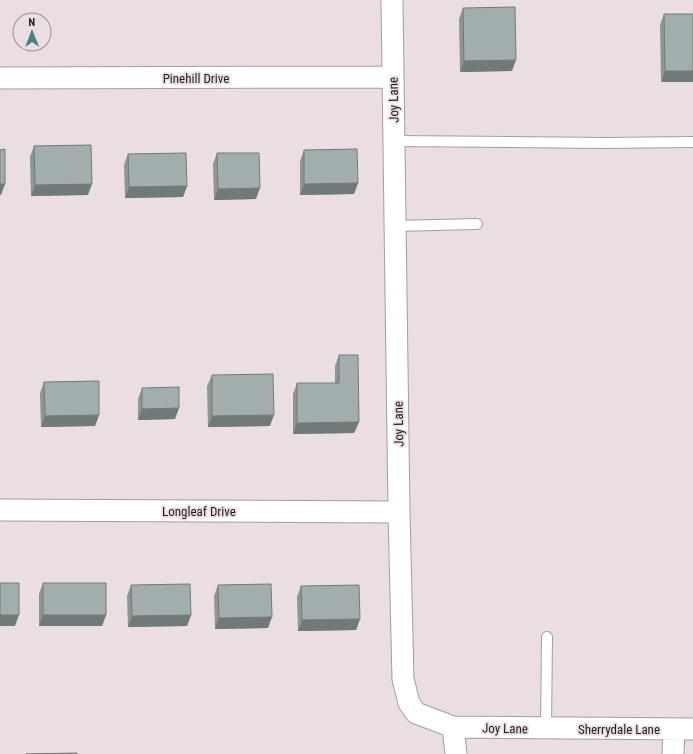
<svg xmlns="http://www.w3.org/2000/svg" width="693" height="754" viewBox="0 0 693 754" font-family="'Roboto Condensed',sans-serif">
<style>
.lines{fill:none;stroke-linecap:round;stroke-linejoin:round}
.service-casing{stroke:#a69ba0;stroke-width:12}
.minor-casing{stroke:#a69ba0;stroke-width:23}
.service{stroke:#fff;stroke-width:10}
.minor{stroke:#fff;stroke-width:21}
.wall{fill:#8b9695}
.shaded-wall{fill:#717a79}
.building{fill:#a2aead;stroke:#717a79}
.labels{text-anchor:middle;stroke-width:3.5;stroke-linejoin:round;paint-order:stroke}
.street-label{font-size:13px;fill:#211d1f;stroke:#eadee3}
</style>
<rect width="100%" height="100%" fill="#eadee3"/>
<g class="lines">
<defs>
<path id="service" d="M 394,141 L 604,143 L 693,142
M 395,226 L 477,224
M 546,728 L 547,637"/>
<path id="minor" d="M 392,0 L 399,512 L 403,679 L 409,703 L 416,713 L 453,727 L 693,729
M 0,78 L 393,77
M 0,510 L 399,512
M 453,727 L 456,754
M 673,754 L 674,729"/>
</defs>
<use href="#service" class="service-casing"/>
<use href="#minor" class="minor-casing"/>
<use href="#service" class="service"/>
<use href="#minor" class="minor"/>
</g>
<path class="wall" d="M 463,8 L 512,71 L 460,72 L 459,19 Z
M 664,14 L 693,14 L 661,82 L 660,25 Z
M 34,146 L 88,195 L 31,196 L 30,157 Z
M 304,150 L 358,183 L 354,194 L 300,195 L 300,161 Z
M 217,153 L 256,199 L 214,200 L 213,164 Z
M 128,154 L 187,186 L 183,197 L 125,198 L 124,165 Z
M 339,355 L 359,422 L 354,433 L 293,434 L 293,394 L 297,383 L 335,383 L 335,366 Z
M 212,375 L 270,426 L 208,427 L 207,386 Z
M 44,382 L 99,415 L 95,426 L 41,427 L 40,393 Z
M 142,388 L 175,419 L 138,420 L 138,399 Z
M 43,583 L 106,615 L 102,626 L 39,626 L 39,594 Z
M 131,585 L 191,615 L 187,626 L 128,627 L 127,596 Z
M 218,585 L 268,628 L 215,629 L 214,596 Z
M 301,586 L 360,619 L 356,630 L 298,631 L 297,597 Z"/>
<path class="shaded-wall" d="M 516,60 L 512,71 L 460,72 L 464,61 Z
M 665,71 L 693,71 L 693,82 L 661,82 Z
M 358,183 L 354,194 L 300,195 L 304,184 Z
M 0,184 L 5,184 L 1,195 L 0,195 Z
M 92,184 L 88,195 L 31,196 L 35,185 Z
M 187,186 L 183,197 L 125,198 L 129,187 Z
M 260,188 L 256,199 L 214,200 L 218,189 Z
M 179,408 L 175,419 L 138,420 L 142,409 Z
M 99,415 L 95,426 L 41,427 L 45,416 Z
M 274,415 L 270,426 L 208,427 L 212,416 Z
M 359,422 L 354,433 L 293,434 L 297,423 Z
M 0,615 L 19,615 L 15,626 L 0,626 Z
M 43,615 L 106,615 L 102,626 L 39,626 Z
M 191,615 L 187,626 L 128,627 L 132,616 Z
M 272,617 L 268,628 L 215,629 L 219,618 Z
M 360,619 L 356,630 L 298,631 L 302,620 Z"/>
<path class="building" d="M 515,7 L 516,60 L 464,61 L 463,8 Z
M 664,14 L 693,14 L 693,71 L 665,71 Z
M 91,145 L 92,184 L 35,185 L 34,146 Z
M 5,149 L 5,184 L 0,184 L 0,150 Z
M 357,149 L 358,183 L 304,184 L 304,150 Z
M 186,153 L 187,186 L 129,187 L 128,154 Z
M 217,153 L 259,153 L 260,188 L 218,189 Z
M 339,355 L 358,355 L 359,422 L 297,423 L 297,383 L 339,383 Z
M 273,374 L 274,415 L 212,416 L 212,375 Z
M 99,381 L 99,415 L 45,416 L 44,382 Z
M 179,387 L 179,408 L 142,409 L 142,388 Z
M 0,583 L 19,583 L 19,615 L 0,615 Z
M 43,583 L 106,583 L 106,615 L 43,615 Z
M 190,584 L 191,615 L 132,616 L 131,585 Z
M 271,584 L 272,617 L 219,618 L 218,585 Z
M 359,585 L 360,619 L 302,620 L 301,586 Z
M 77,753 L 77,754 L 26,754 Z"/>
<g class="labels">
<g class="street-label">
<text x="196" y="83">Pinehill Drive</text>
<text transform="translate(393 100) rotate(-91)" y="5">Joy Lane</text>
<text transform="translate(398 424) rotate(-91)" y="5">Joy Lane</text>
<text x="199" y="516">Longleaf Drive</text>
<text transform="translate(505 728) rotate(1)" y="5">Joy Lane</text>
<text x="619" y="734">Sherrydale Lane</text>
</g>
</g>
<g transform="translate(32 32) rotate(359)"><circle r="19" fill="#eadee3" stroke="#9a9195"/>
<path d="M0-3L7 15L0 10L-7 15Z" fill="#3e857f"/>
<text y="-6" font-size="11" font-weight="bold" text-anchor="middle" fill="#211d1f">N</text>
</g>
</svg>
